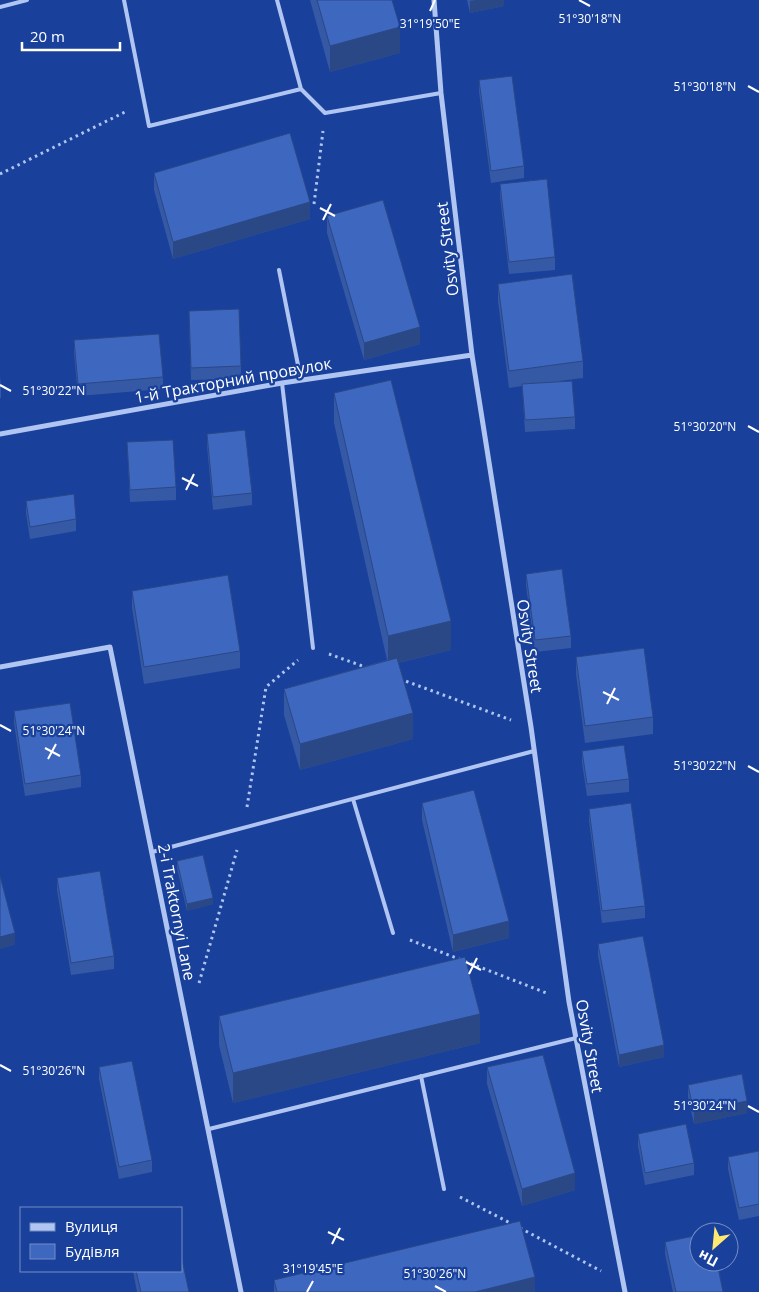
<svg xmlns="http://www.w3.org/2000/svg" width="759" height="1292" viewBox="0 0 759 1292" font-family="'Open Sans',sans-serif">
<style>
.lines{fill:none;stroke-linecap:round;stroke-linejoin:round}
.path{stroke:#b0c5f1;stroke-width:3;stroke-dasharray:2.5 4;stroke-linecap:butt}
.lane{stroke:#b0c5f1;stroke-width:4}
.street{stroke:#b0c5f1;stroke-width:5}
.wall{fill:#3559a5}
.shaded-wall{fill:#2b4886}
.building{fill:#3e67c0;stroke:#2b4886}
.ticks{fill:none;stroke:#fff;stroke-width:2}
.labels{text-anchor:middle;stroke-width:4.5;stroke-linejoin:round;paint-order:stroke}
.street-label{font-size:16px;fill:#fff;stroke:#19419b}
.ticks-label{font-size:12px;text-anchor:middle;fill:#fff;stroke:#19419b;stroke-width:4.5;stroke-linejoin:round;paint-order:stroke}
</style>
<rect width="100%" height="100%" fill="#19419b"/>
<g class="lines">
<path class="path" d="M 0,174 L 127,111
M 314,204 L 323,131
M 329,654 L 368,668
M 400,679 L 511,720
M 247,807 L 266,687 L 298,660
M 410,940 L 549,994
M 199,983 L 237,850
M 460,1197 L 514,1225
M 520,1228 L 601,1271"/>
<path class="lane" d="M 124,0 L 149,126 L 301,89
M 277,0 L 301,89 L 325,113 L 441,93
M 0,7 L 27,0
M 279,270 L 301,380
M 282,383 L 313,648
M 353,799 L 393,933
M 152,852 L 534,751
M 421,1076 L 444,1189
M 209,1129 L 576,1038"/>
<path class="street" d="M 434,0 L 441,93 L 472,355 L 531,727 L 569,1002 L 625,1292
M 0,434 L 282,383 L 472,355
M 0,667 L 110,647 L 241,1292"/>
</g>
<path class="wall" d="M 310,0 L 392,0 L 400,53 L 330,72 Z
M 467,0 L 504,0 L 504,6 L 470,13 Z
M 479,80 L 524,166 L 524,178 L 491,183 L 479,92 Z
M 154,173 L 310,219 L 173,259 L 154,190 Z
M 500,184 L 555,257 L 555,270 L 509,274 L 500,196 Z
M 327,216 L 420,344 L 364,360 L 327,233 Z
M 498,284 L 583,361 L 583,378 L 560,381 L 575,417 L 575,429 L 525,432 L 522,386 L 509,388 L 498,301 Z
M 189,323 L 241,366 L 241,379 L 191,380 Z
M 74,340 L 163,377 L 163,389 L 78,396 L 74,353 Z
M 0,376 L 1,386 L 1,398 L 0,398 Z
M 334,393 L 451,650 L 398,663 L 413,739 L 300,770 L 284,715 L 284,689 L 387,660 L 334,423 Z
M 207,434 L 252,493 L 252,505 L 213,510 L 207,446 Z
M 127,442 L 176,487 L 176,500 L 130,502 Z
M 26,501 L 76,519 L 76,531 L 30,539 L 26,513 Z
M 526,574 L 571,636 L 571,648 L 535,652 L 526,586 Z
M 132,591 L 240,651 L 240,668 L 144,684 L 132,608 Z
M 576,657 L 653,717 L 653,734 L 585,743 L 576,674 Z
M 14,711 L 81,775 L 81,787 L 25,796 L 14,723 Z
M 582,751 L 629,779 L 629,792 L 587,796 L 582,763 Z
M 422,803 L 509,938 L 453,952 L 422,820 Z
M 589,809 L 645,906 L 645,918 L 602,923 L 589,821 Z
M 177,861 L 213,904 L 187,911 L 177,868 Z
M 57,878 L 114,956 L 114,969 L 71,975 L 57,890 Z
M 598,944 L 664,1057 L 619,1067 L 598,956 Z
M 219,1016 L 480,1043 L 233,1103 L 219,1045 Z
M 99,1067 L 152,1160 L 152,1172 L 119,1179 L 99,1079 Z
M 487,1067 L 575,1190 L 522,1206 L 487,1084 Z
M 688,1085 L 747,1113 L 694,1124 L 688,1097 Z
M 638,1134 L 694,1163 L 694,1175 L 645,1185 L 638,1146 Z
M 759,1151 L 759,1216 L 739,1220 L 728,1169 L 728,1157 Z
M 665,1242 L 723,1292 L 673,1292 L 665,1254 Z
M 133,1271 L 181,1271 L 189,1292 L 137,1292 Z
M 274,1280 L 535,1292 L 274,1292 Z"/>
<path class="shaded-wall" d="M 476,0 L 504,0 L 504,6 L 470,13 L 470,1 Z
M 400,27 L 400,53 L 330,72 L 330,46 Z
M 310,202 L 310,219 L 173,259 L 173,242 Z
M 420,327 L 420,344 L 364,360 L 364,343 Z
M 451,621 L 451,650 L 388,665 L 388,636 Z
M 413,713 L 413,739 L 300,770 L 300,744 Z
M 213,898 L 213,904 L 187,911 L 187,904 Z
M 509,921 L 509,938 L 453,952 L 453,935 Z
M 15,933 L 15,945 L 0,949 L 0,937 Z
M 480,1014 L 480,1043 L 233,1103 L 233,1073 Z
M 664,1045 L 664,1057 L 619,1067 L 619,1055 Z
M 747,1101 L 747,1113 L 694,1124 L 694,1112 Z
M 575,1173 L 575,1190 L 522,1206 L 522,1189 Z
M 535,1277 L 535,1292 L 475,1292 Z"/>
<path class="building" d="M 317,0 L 392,0 L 400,27 L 330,46 Z
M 512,76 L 524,166 L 491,171 L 479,80 Z
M 290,133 L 310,202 L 173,242 L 154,173 Z
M 547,179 L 555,257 L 509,262 L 500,184 Z
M 383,200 L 420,327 L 364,343 L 327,216 Z
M 572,274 L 583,361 L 509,371 L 498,284 Z
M 239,309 L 241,366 L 191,368 L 189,311 Z
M 159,334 L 163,377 L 78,384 L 74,340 Z
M 391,380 L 451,621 L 388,636 L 334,393 Z
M 572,381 L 575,417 L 525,420 L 522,384 Z
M 245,430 L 252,493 L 213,497 L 207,434 Z
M 173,440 L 176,487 L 130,490 L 127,442 Z
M 74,494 L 76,519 L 30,527 L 26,501 Z
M 562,569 L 571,636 L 535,640 L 526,574 Z
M 228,575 L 240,651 L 144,667 L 132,591 Z
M 644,648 L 653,717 L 585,726 L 576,657 Z
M 397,658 L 413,713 L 300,744 L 284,689 Z
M 70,703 L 81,775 L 25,784 L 14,711 Z
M 624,745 L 629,779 L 587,784 L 582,751 Z
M 474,790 L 509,921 L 453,935 L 422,803 Z
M 631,803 L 645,906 L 602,911 L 589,809 Z
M 203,855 L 213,898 L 187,904 L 177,861 Z
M 100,871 L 114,956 L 71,963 L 57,878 Z
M 0,876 L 15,933 L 0,937 Z
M 643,936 L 664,1045 L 619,1055 L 598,944 Z
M 465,957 L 480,1014 L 233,1073 L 219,1016 Z
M 543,1055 L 575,1173 L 522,1189 L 487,1067 Z
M 132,1061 L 152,1160 L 119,1167 L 99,1067 Z
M 742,1074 L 747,1101 L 694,1112 L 688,1085 Z
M 686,1124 L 694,1163 L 645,1173 L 638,1134 Z
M 759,1151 L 759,1204 L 739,1208 L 728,1157 Z
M 520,1221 L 535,1277 L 475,1292 L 277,1292 L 274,1280 Z
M 699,1235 L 699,1262 L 717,1262 L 723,1292 L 676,1292 L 665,1242 Z
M 181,1255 L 189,1292 L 141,1292 L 136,1271 L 181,1271 Z"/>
<path class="ticks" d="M 579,0 L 590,6M 430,11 L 435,0M 748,86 L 759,92M 320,208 L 335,216M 323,220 L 331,204M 0,385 L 11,391M 748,426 L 759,432M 182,478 L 198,486M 186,490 L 194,474M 603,692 L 619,700M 607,704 L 615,688M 0,725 L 11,731M 45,748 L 60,756M 48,759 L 56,744M 748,766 L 759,772M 466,962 L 481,970M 469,974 L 477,958M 0,1065 L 11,1071M 748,1106 L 759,1112M 328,1232 L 344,1240M 332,1244 L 340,1228M 435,1286 L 446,1292M 307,1292 L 313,1281"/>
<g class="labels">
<g class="street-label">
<text transform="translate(447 249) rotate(-97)" y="6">Osvity Street</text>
<text transform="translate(233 380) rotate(-10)" y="6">1-й Тракторний провулок</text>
<text transform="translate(530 646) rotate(81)" y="6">Osvity Street</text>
<text transform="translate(177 912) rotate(79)" y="6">2-i Traktornyi Lane</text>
<text transform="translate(590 1046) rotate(80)" y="6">Osvity Street</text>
</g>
</g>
<g class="ticks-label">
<text x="590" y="23">51°30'18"N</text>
<text x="430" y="28">31°19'50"E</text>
<text x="705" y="91">51°30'18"N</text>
<text x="54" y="395">51°30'22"N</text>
<text x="705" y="431">51°30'20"N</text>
<text x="54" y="735">51°30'24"N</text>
<text x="705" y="770">51°30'22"N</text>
<text x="54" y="1075">51°30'26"N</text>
<text x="705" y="1110">51°30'24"N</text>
<text x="313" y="1273">31°19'45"E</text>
<text x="435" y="1278">51°30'26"N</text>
</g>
<rect x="20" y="1207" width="162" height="65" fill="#19419b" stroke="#758dc3"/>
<rect x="30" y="1223" width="25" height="8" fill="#b0c5f1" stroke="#758dc3"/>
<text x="65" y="1232" font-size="15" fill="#ffffff">Вулиця</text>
<rect x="30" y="1244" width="25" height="15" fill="#3e67c0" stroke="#758dc3"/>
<text x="65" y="1257" font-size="15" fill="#ffffff">Будівля</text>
<g transform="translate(714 1247) rotate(207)"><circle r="24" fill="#19419b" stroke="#758dc3"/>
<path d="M0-4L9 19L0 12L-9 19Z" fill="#ffe970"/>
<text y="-8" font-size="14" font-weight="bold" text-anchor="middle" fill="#ffffff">Пн</text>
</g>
<path d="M22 42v8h98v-8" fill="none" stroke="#ffffff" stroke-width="2.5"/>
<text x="30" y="42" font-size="15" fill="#ffffff" stroke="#19419b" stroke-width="4" paint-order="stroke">20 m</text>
</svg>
